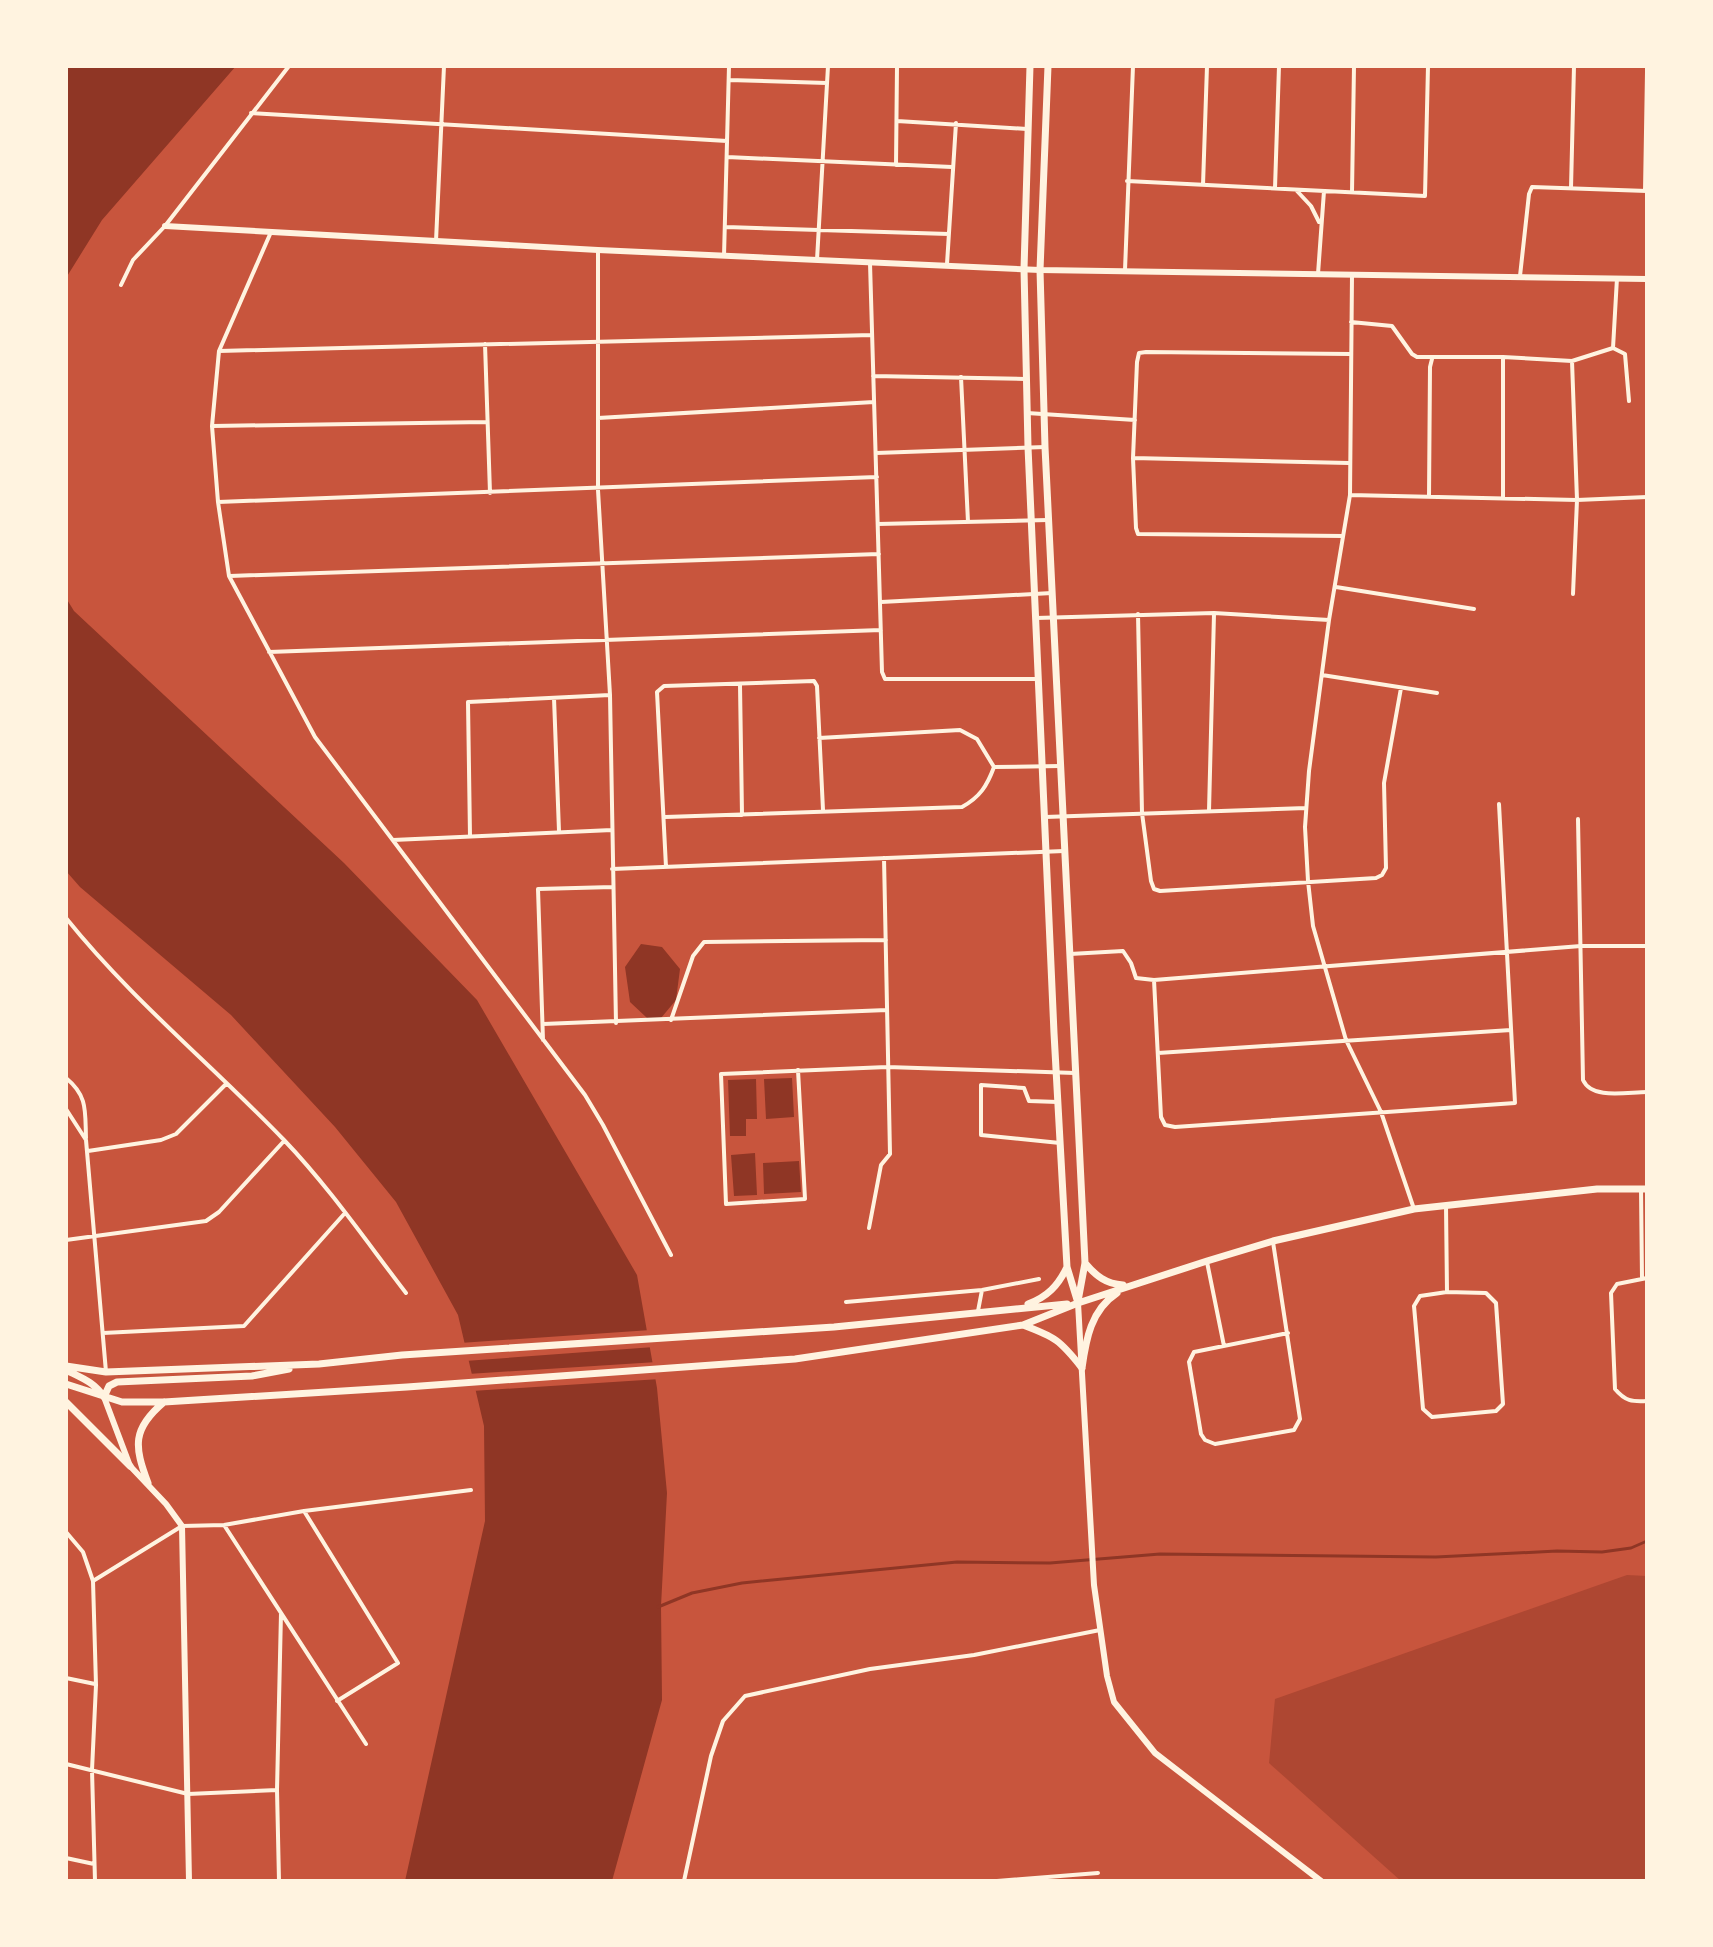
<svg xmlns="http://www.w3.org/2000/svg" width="1713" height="1947" viewBox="0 0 1713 1947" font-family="Barlow,sans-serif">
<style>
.green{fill:#ae4732}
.water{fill:#8f3625}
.pier{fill:#c8553d}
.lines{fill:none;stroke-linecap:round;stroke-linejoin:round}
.stream{stroke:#8f3625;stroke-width:3}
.minor{stroke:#fff3e0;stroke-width:4}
.tertiary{stroke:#fff3e0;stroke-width:6}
.secondary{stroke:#fff3e0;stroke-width:6}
.primary{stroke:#fff3e0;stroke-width:7}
</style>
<rect width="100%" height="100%" fill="#c8553d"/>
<path class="green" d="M 1627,1575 L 1647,1576 L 1647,1881 L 1401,1881 L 1269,1763 L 1275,1699 Z"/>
<path class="water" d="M 66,66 L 236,66 L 102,220 L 66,278 Z
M 66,598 L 74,611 L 344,863 L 477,1000 L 637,1275 L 657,1388 L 667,1493 L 661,1606 L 662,1700 L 612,1881 L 405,1881 L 485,1521 L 484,1426 L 458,1315 L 396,1202 L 335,1127 L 231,1015 L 80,887 L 66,871 Z
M 641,944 L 662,947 L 680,969 L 676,1000 L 661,1018 L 647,1018 L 630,1002 L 625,967 Z
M 792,1078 L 794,1117 L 766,1119 L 764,1079 Z
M 756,1079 L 757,1119 L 746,1119 L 746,1136 L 730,1136 L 728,1080 Z
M 755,1153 L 757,1195 L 734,1196 L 731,1155 Z
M 799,1161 L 801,1192 L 764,1194 L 763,1163 Z"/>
<path class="pier" d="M 651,1330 L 654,1347 L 465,1361 L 460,1343 Z
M 657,1362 L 660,1379 L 472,1391 L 468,1374 Z"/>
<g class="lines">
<path class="stream" d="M 658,1607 L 692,1593 L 742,1583 L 957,1562 L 1050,1563 L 1160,1554 L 1436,1557 L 1557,1551 L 1602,1552 L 1631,1548 L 1647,1541"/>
<path class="minor" d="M 729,80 L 827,83
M 251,113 L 727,141
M 897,121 L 1027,129
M 727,157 L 952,167
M 896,165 L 897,66
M 1127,181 L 1425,196 L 1428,66
M 1203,185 L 1207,66
M 1275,188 L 1279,66
M 1571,188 L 1574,66
M 1297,191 L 1311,206 L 1319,222
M 1645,191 L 1647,72
M 1352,192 L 1354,66
M 726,227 L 949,234
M 271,232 L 219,351 L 212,426 L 218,502 L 229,576 L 315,737 L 585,1095 L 603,1125 L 671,1255
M 436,241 L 444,66
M 598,250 L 598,490 L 610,695 L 616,1023
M 724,256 L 729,66
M 817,260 L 828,66
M 870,263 L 882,672 L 885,679 L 1037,679
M 947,264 L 956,123
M 1125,270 L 1133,66
M 1318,274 L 1324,191
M 1352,275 L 1350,495 L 1329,620 L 1309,771 L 1305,827 L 1308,881 L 1313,926 L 1346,1040 L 1381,1112 L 1414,1209
M 1520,276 L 1529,194 L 1532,187 L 1647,191
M 121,285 L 133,260 L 165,226 L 289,66
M 1351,322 L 1392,326 L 1412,354 L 1417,357 L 1503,357 L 1572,361 L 1613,348 L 1617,278
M 485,344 L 490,493
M 1613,348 L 1625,354 L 1629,401
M 219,351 L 872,335
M 1572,361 L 1577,500 L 1573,594
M 873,376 L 1026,379
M 961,377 L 968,522
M 1027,413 L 1135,420
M 598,418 L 874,402
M 213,426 L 486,422
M 876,453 L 1045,447
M 1133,458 L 1349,463
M 1350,495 L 1577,500 L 1647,497
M 1429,497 L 1430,367 L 1432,359
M 1503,498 L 1503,357
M 218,502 L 877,477
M 878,524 L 1048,520
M 1343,536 L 1138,534 L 1136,528 L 1133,458 L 1137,362 L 1139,353 L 1146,352 L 1351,354
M 230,576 L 879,554
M 1336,587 L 1474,609
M 881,602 L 1052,593
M 1138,614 L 1142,813 L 1151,881 L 1154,889 L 1160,891 L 1376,878 L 1382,875 L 1386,868 L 1384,783 L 1401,688
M 1036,618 L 1214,613 L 1329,620
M 269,652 L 881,630
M 1322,675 L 1437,693
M 740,685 L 742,815
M 554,698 L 559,831
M 994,767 L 1060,766
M 1209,811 L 1214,614
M 665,817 L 962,807 C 980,797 987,786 994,767 L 977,739 L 960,730 L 819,738
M 1045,817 L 1306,808
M 1578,819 L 1583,1080 C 1592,1100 1627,1092 1647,1092
M 470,836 L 468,702 L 610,695
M 393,840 L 612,830
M 666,867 L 657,692 L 664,686 L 814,681 L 817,686 L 823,810
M 612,869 L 1064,851
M 66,918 C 131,999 212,1065 284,1140 C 329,1187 366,1241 406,1293
M 1070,954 L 1123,951 L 1131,963 L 1136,978 L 1154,980 L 1581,946 L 1647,946
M 1154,980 L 1161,1117 L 1165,1125 L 1175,1127 L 1515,1103 L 1499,804
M 671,1020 L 693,956 L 704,942 L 886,940
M 543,1024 L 887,1010
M 543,1040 L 538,889 L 613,887
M 1158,1053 L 1511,1030
M 798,1070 L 805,1199 L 726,1204 L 721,1074 L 887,1067 L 1075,1073
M 66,1078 C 88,1096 85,1111 86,1138
M 1058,1102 L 1029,1101 L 1024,1088 L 981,1085 L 981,1135 L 1060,1143
M 66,1109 L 86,1140 L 106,1372
M 88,1151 L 161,1140 L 176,1134 L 226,1084
M 1641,1189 L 1642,1278
M 1446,1206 L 1447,1292
M 869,1228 L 881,1165 L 890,1154 L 884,858
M 66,1240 L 206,1221 L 219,1212 L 284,1141
M 1273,1242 L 1300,1419 L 1294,1430 L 1215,1444 L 1205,1440 L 1201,1434 L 1189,1362 L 1194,1352 L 1288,1333
M 1207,1262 L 1224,1346
M 1647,1278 L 1617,1284 L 1611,1293 L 1615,1389 C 1625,1401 1632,1402 1647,1401
M 1447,1292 L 1486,1293 L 1496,1303 L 1503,1404 L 1496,1411 L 1432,1417 L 1423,1409 L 1414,1306 L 1420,1296 Z
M 846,1302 L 982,1290 L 1039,1279
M 978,1311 L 982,1290
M 103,1333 L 244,1326 L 345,1213
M 304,1511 L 398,1663 L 337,1701
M 224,1525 L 366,1744
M 66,1532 L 83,1552 L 93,1581 L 96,1685 L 92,1770 L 95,1881
M 93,1581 L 182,1526 L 224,1525 L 304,1511 L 471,1490
M 66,1678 L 95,1684
M 66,1764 L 188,1794 L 277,1790
M 66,1858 L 94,1864
M 279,1881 L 277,1790 L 281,1613
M 684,1881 L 711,1756 L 723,1721 L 745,1696 L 870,1669 L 974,1655 L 1100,1630
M 997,1881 L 1098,1873"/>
<path class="tertiary" d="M 165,226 L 598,250 L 1040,270 L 1647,279"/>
<path class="secondary" d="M 1078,1303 L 1094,1585 L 1107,1676 L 1114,1702 L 1155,1753 L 1321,1881
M 104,1397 L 130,1466 L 166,1504 L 182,1526 L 189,1881"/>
<path class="primary" d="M 1030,66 L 1024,269 L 1028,447 L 1054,1033 L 1067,1267 L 1078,1303
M 1048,66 L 1040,270 L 1045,447 L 1085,1263 L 1078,1301
M 1085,1263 C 1096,1276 1106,1284 1123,1285
M 1028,1304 C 1047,1297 1058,1286 1067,1267
M 1023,1325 C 1055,1337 1060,1340 1082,1368
M 66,1366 L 106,1372 L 319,1364 L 402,1355 L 834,1327 L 1067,1304
M 1082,1368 C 1086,1339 1091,1310 1117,1293
M 66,1370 C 82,1378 94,1382 104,1397
M 66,1384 L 122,1402 L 164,1402 L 407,1387 L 795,1359 L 1023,1325 L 1078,1303 L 1207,1261 L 1273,1241 L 1414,1209 L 1597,1189 L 1647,1189
M 104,1397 L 109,1386 L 117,1382 L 252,1376 L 289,1369
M 66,1402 L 130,1466
M 148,1483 C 134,1446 132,1429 164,1402"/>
</g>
<rect width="1713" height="1947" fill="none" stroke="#fff3e0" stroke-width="136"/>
</svg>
